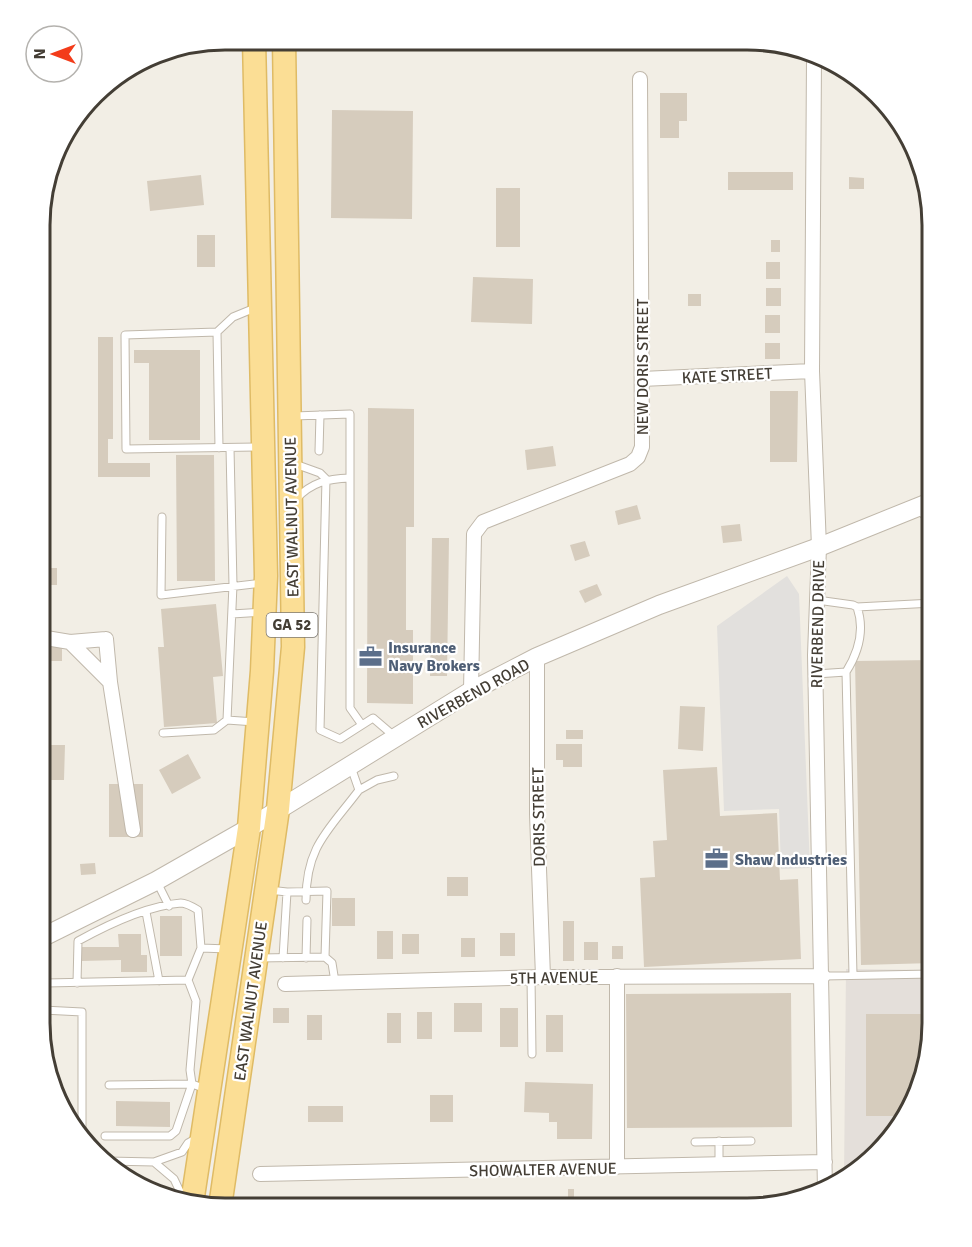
<svg xmlns="http://www.w3.org/2000/svg" width="972" height="1247" viewBox="0 0 972 1247" font-family="Signika,sans-serif">
<style>
.industrial{fill:#e4dfda}
.parking{fill:#e2e0dd}
.building{fill:#d6ccbd}
.lines{fill:none;stroke-linecap:round;stroke-linejoin:round}
.service-casing{stroke:#c0b8ab;stroke-width:9}
.minor-casing{stroke:#c0b8ab;stroke-width:16}
.tertiary-casing{stroke:#c0b8ab;stroke-width:20}
.primary-casing{stroke:#dfbb65;stroke-width:25}
.service{stroke:#fff;stroke-width:7}
.minor{stroke:#fff;stroke-width:14}
.tertiary{stroke:#fff;stroke-width:18}
.primary{stroke:#fbde95;stroke-width:22}
.labels{text-anchor:middle;stroke-width:4.5;stroke-linejoin:round;paint-order:stroke}
.shield{fill:#fff;stroke:#7c7872;stroke-width:1.5}
.shield-label{font-size:15px;font-weight:bold;fill:#443e35}
.street-label{font-size:16px;fill:#443e35;stroke:#fff}
.service-label{font-size:16px;font-weight:bold;fill:#4e5e75;stroke:#fff;text-anchor:start}
.rim{fill:none;stroke:#443e35;stroke-width:3}
</style>
<rect width="100%" height="100%" fill="#f2eee5"/>
<path class="industrial" d="M 846,969 L 933,970 L 933,1035 L 902,1125 L 844,1177 Z"/>
<path class="parking" d="M 787,576 L 799,594 L 810,868 L 781,869 L 779,809 L 724,811 L 717,626 Z"/>
<path class="building" d="M 660,93 L 687,93 L 687,121 L 679,121 L 679,138 L 660,138 Z
M 332,110 L 413,111 L 412,219 L 331,218 Z
M 728,172 L 793,172 L 793,190 L 728,190 Z
M 201,175 L 204,205 L 150,211 L 147,181 Z
M 849,177 L 864,178 L 864,189 L 849,189 Z
M 496,188 L 520,188 L 520,247 L 496,247 Z
M 197,235 L 215,235 L 215,267 L 197,267 Z
M 771,240 L 780,240 L 780,252 L 771,252 Z
M 766,262 L 780,262 L 780,279 L 766,279 Z
M 473,277 L 533,279 L 532,324 L 471,322 Z
M 766,288 L 781,288 L 781,306 L 766,306 Z
M 688,294 L 701,294 L 701,306 L 688,306 Z
M 765,315 L 780,315 L 780,333 L 765,333 Z
M 98,337 L 113,337 L 113,439 L 108,439 L 108,463 L 150,463 L 150,477 L 98,477 Z
M 765,343 L 780,343 L 780,359 L 765,359 Z
M 134,350 L 200,350 L 200,440 L 149,440 L 149,363 L 134,363 Z
M 770,391 L 798,391 L 797,462 L 770,462 Z
M 368,408 L 414,409 L 414,527 L 406,527 L 406,630 L 413,630 L 413,704 L 367,703 Z
M 553,446 L 556,466 L 527,470 L 525,450 Z
M 176,455 L 214,455 L 215,581 L 177,581 Z
M 637,505 L 641,519 L 618,525 L 615,511 Z
M 740,524 L 742,541 L 723,543 L 721,526 Z
M 432,538 L 449,538 L 447,676 L 430,676 Z
M 585,541 L 590,556 L 575,561 L 570,545 Z
M 40,568 L 57,568 L 57,585 L 40,585 Z
M 597,584 L 602,595 L 585,603 L 579,591 Z
M 216,604 L 223,676 L 213,677 L 217,723 L 164,727 L 158,647 L 164,647 L 161,609 Z
M 45,639 L 62,639 L 62,661 L 45,661 Z
M 933,660 L 933,963 L 861,965 L 855,661 Z
M 680,706 L 705,707 L 703,751 L 678,749 Z
M 566,730 L 583,730 L 583,739 L 566,739 Z
M 556,744 L 582,744 L 582,767 L 563,767 L 563,760 L 556,760 Z
M 40,745 L 65,745 L 64,780 L 42,780 L 42,753 L 40,752 Z
M 188,754 L 201,778 L 172,794 L 159,770 Z
M 717,767 L 720,816 L 777,813 L 780,880 L 798,879 L 801,959 L 644,967 L 640,878 L 655,877 L 653,841 L 667,840 L 663,770 Z
M 109,784 L 143,784 L 143,837 L 109,837 Z
M 95,863 L 96,874 L 81,875 L 80,864 Z
M 447,877 L 468,877 L 468,896 L 447,896 Z
M 332,898 L 355,898 L 355,926 L 332,926 Z
M 160,916 L 182,916 L 182,956 L 160,956 Z
M 563,921 L 574,921 L 574,961 L 563,961 Z
M 377,931 L 393,931 L 393,959 L 377,959 Z
M 500,933 L 515,933 L 515,956 L 500,956 Z
M 118,934 L 141,934 L 141,955 L 147,955 L 147,972 L 121,972 L 121,960 L 82,961 L 82,947 L 119,947 Z
M 402,934 L 419,934 L 419,954 L 402,954 Z
M 461,938 L 475,938 L 475,957 L 461,957 Z
M 584,942 L 598,942 L 598,960 L 584,960 Z
M 612,946 L 623,946 L 623,959 L 612,959 Z
M 791,993 L 792,1127 L 627,1128 L 626,994 Z
M 454,1003 L 482,1003 L 482,1032 L 454,1032 Z
M 273,1008 L 289,1008 L 289,1023 L 273,1023 Z
M 500,1008 L 518,1008 L 518,1047 L 500,1047 Z
M 417,1012 L 432,1012 L 432,1039 L 417,1039 Z
M 387,1013 L 401,1013 L 401,1043 L 387,1043 Z
M 866,1014 L 933,1014 L 933,1035 L 905,1116 L 866,1116 Z
M 307,1015 L 322,1015 L 322,1040 L 307,1040 Z
M 546,1015 L 563,1015 L 563,1052 L 546,1052 Z
M 525,1082 L 593,1084 L 592,1139 L 557,1139 L 557,1122 L 549,1122 L 549,1113 L 524,1112 Z
M 430,1095 L 453,1095 L 453,1122 L 430,1122 Z
M 116,1101 L 170,1102 L 170,1127 L 116,1126 Z
M 308,1106 L 343,1106 L 343,1122 L 308,1122 Z
M 568,1189 L 574,1189 L 574,1200 L 599,1200 L 599,1208 L 568,1207 Z
M 608,1201 L 636,1201 L 636,1208 L 608,1208 Z
M 648,1201 L 677,1201 L 677,1208 L 648,1208 Z
M 689,1201 L 717,1201 L 717,1208 L 689,1208 Z
M 733,1201 L 761,1201 L 761,1205 L 733,1208 Z
M 448,1202 L 478,1202 L 478,1207 L 448,1207 Z"/>
<g class="lines">
<defs>
<path id="service" d="M 217,332 L 233,317 L 255,308
M 294,416 L 350,414 L 350,478 C 327,479 312,482 296,499
M 219,448 L 217,332 L 125,335 L 126,449 L 260,447
M 230,448 L 233,585 L 227,720 L 255,722
M 319,451 L 320,415
M 295,464 L 320,473 L 326,479 L 320,730 L 340,739 L 373,718 L 394,736
M 350,478 L 350,708 L 362,725
M 919,509 L 933,526
M 162,517 L 161,595 L 263,583
M 817,600 L 853,605 L 857,607 C 865,630 858,653 846,672 L 853,975
M 857,607 L 933,603
M 232,614 L 262,612
M 816,674 L 846,672
M 163,733 L 214,730 L 227,720
M 359,790 L 377,780 L 394,776
M 157,882 L 169,906
M 306,900 C 306,846 329,830 359,790 L 351,767
M 146,912 L 159,981
M 201,948 L 228,949
M 325,957 L 332,963 L 335,982
M 258,958 L 325,957 L 327,891 L 287,892 L 269,890
M 283,958 L 287,892
M 306,958 L 307,920
M 823,976 L 933,974
M 531,977 L 532,1054
M 188,980 L 196,1001 L 190,1070 L 192,1084 L 206,1089
M 46,983 L 188,980 L 201,948 L 198,910 C 193,907 186,903 181,903 C 146,906 107,925 78,941 L 77,983
M 39,1010 L 43,1010 L 46,983 L 39,983
M 44,1045 L 43,1010 L 82,1012 L 82,1132
M 105,1136 L 170,1136 L 176,1131 L 192,1084 L 109,1085
M 719,1141 L 719,1165
M 695,1142 L 751,1141
M 108,1161 L 154,1162
M 138,1183 L 149,1187
M 184,1200 L 174,1179 L 154,1162 L 182,1152 L 188,1143 L 197,1138"/>
<path id="minor" d="M 814,58 L 812,371 L 819,547 L 815,655 L 825,1190
M 642,379 L 812,371
M 40,637 L 70,642 L 110,682 L 133,830
M 106,639 L 110,682
M 70,642 L 106,639
M 537,657 L 537,814 L 543,977
M 471,691 L 474,534 L 483,522 L 630,464 L 638,457 L 642,447 L 640,79
M 285,984 L 543,977 L 823,976
M 617,1167 L 617,976
M 260,1174 L 825,1162"/>
<path id="tertiary" d="M 39,939 L 156,881 L 249,828 L 471,691 L 537,657 L 659,605 L 819,547 L 933,501"/>
<path id="primary" d="M 192,1203 L 249,828 L 262,671 L 266,576 L 254,39
M 220,1207 L 278,809 L 293,647 L 284,39"/>
</defs>
<use href="#service" class="service-casing"/>
<use href="#minor" class="minor-casing"/>
<use href="#tertiary" class="tertiary-casing"/>
<use href="#primary" class="primary-casing"/>
<use href="#service" class="service"/>
<use href="#minor" class="minor"/>
<use href="#tertiary" class="tertiary"/>
<use href="#primary" class="primary"/>
</g>
<defs>
<symbol id="office-bare" viewBox="-9 -9 18 18"><path d="M-6-3h4V-5.5h4V-3h4V5H-6ZM-1-4.5V-3h2v-1.5ZM-6 0V1H6V0Z" fill="#5c6f8a" stroke="#fff" stroke-width="2.5" paint-order="stroke"/></symbol>
</defs>
<g fill-rule="evenodd">
<use href="#office-bare" x="354" y="640" width="33" height="33"/>
<use href="#office-bare" x="700" y="842" width="33" height="33"/>
</g>
<g class="labels">
<rect class="shield" x="266.5" y="613" width="51" height="24" rx="4.5"/>
<g class="shield-label">
<text x="292" y="630">GA 52</text>
</g>
<g class="street-label">
<text transform="translate(642 367) rotate(-90)" y="6">NEW DORIS STREET</text>
<text transform="translate(727 375) rotate(-3)" y="6">KATE STREET</text>
<text transform="translate(291 517) rotate(-91)" y="6">EAST WALNUT AVENUE</text>
<text transform="translate(817 624) rotate(-89)" y="6">RIVERBEND DRIVE</text>
<text transform="translate(473 693) rotate(-29)" y="6">RIVERBEND ROAD</text>
<text transform="translate(538 817) rotate(-91)" y="6">DORIS STREET</text>
<text transform="translate(554 977) rotate(-1)" y="6">5TH AVENUE</text>
<text transform="translate(250 1001) rotate(-82)" y="6">EAST WALNUT AVENUE</text>
<text transform="translate(543 1169) rotate(-1)" y="6">SHOWALTER AVENUE</text>
</g>
<g class="service-label">
<text x="388" y="653">Insurance<tspan x="388" dy="18">Navy Brokers</tspan></text>
<text x="735" y="865">Shaw Industries</text>
</g>
</g>
<path d="M0 0H972V1247H0ZM225 50H747A175 175 0 0 1 922 225V1023A175 175 0 0 1 747 1198H225A175 175 0 0 1 50 1023V225A175 175 0 0 1 225 50Z" fill="#fff" fill-rule="evenodd"/>
<path class="rim" d="M225 50H747A175 175 0 0 1 922 225V1023A175 175 0 0 1 747 1198H225A175 175 0 0 1 50 1023V225A175 175 0 0 1 225 50Z"/>
<g transform="translate(54 54) rotate(270)"><circle r="28" fill="#ffffff" stroke="#b4b2ae" stroke-width="1.5"/>
<path d="M0-4.5L10 22L0 15L-10 22Z" fill="#f33c1a"/>
<text y="-9" font-size="16" font-weight="bold" text-anchor="middle" fill="#443e35">N</text>
</g>
</svg>
